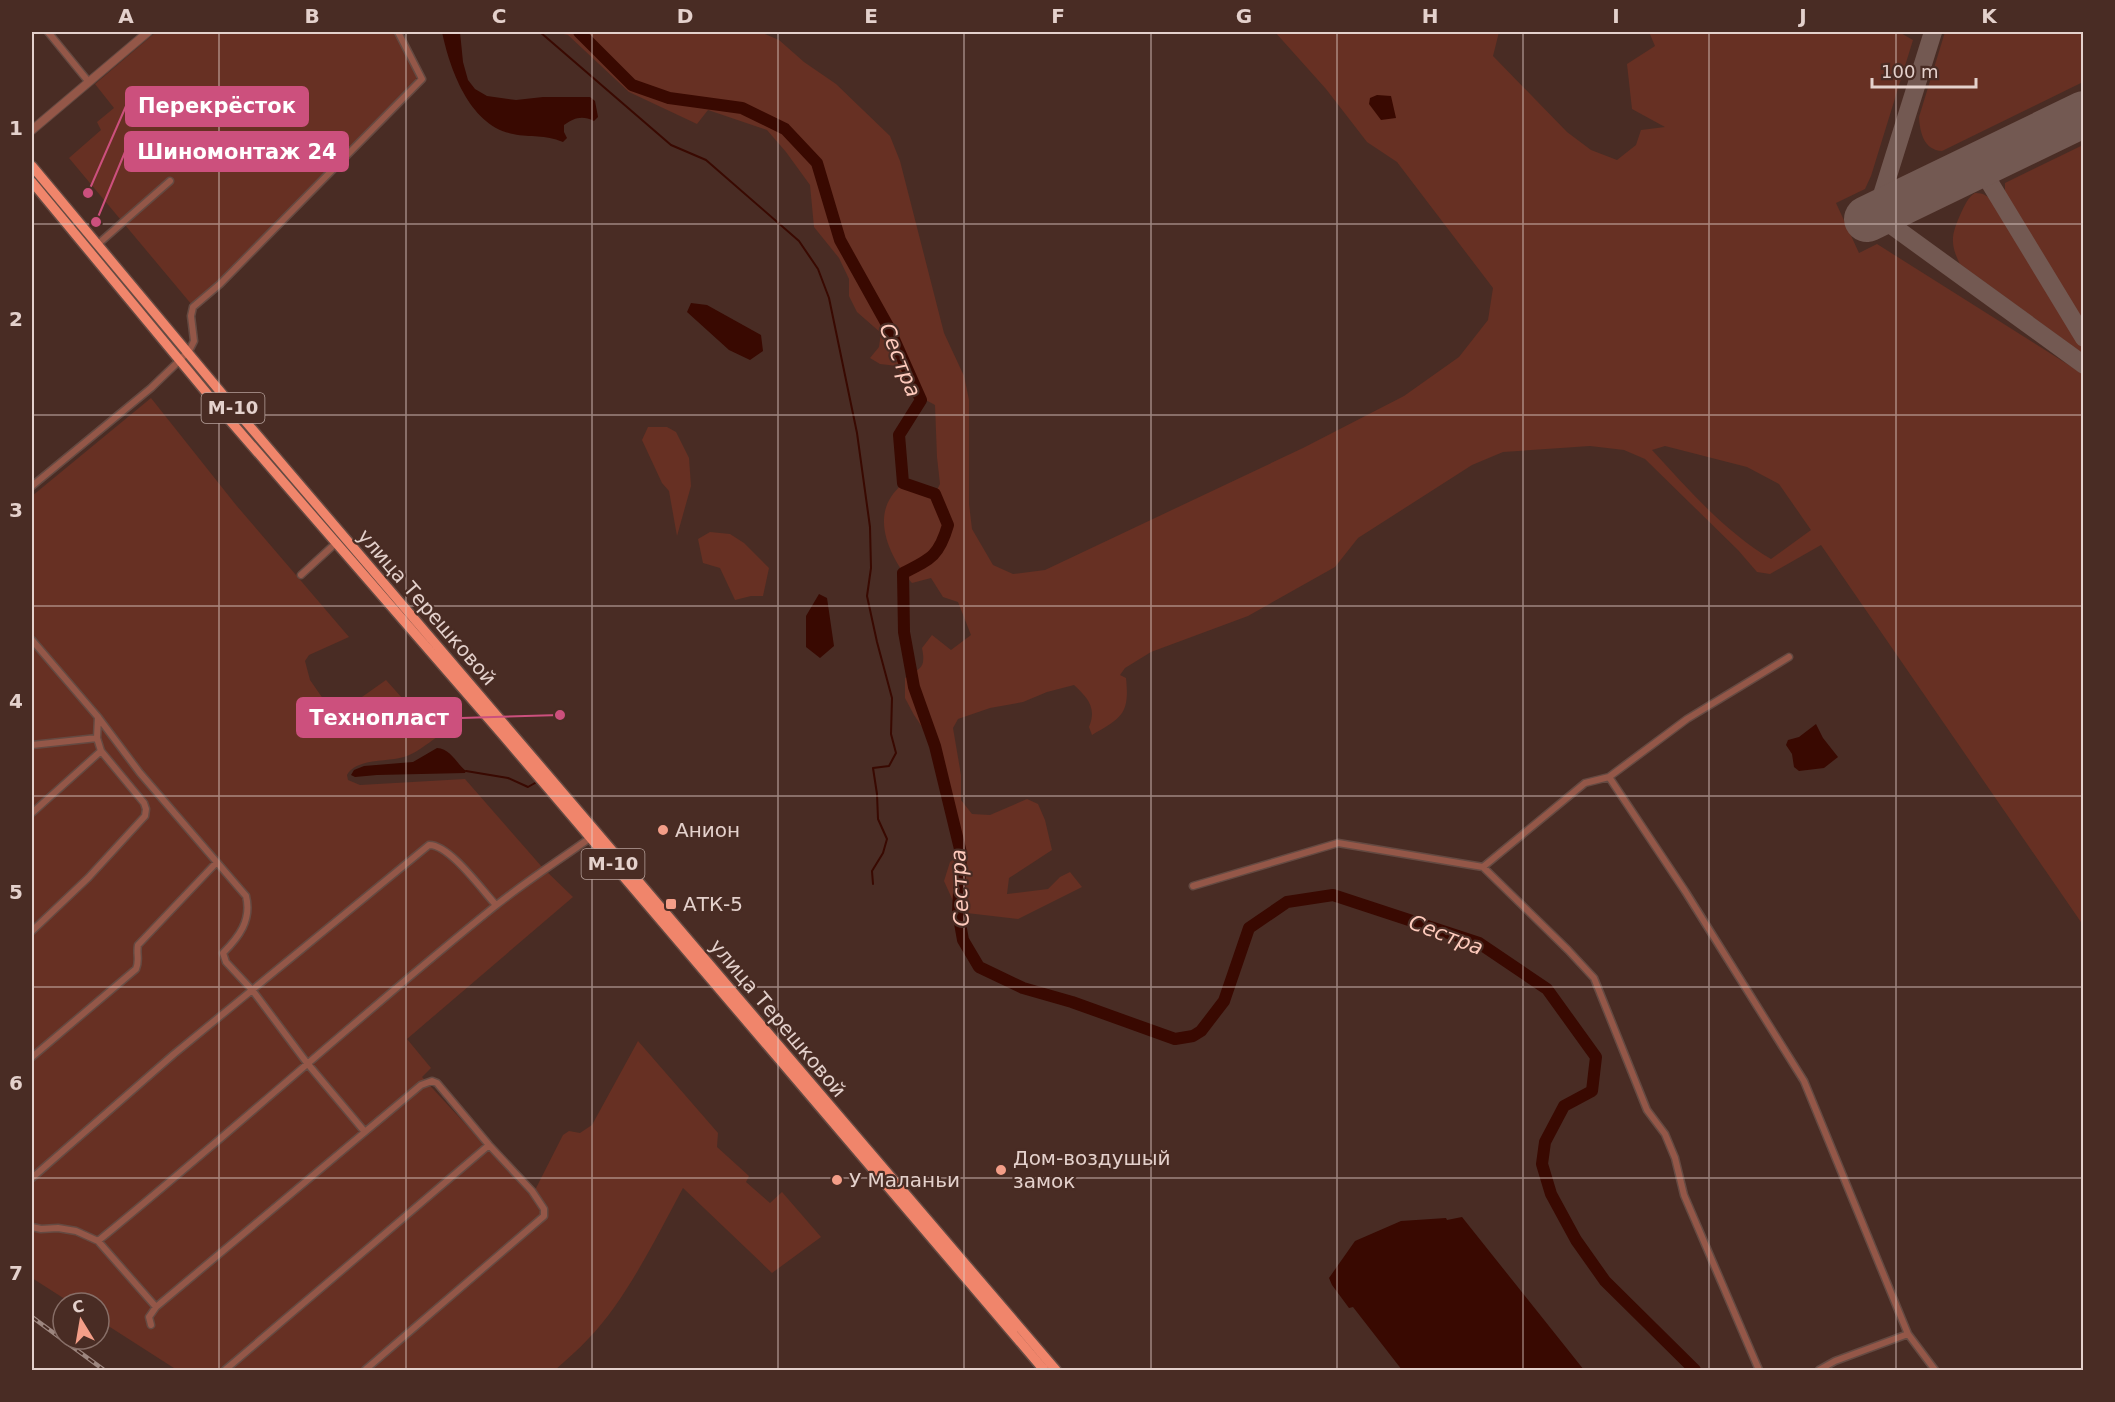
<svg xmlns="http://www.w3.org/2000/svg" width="2115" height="1402" viewBox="0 0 2115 1402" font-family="'DejaVu Sans',sans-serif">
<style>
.green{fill:#673023;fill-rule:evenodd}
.water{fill:#390901}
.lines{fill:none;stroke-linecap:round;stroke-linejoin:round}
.stream{stroke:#390901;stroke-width:2}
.river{stroke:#390901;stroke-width:12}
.taxiway{stroke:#735952;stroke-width:18}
.runway{stroke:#735952;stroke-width:46}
.minor-casing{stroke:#654a42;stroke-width:9}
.tertiary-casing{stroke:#654a42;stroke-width:10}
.trunk-casing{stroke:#654a42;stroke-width:12}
.minor{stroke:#945748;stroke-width:6}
.tertiary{stroke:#945748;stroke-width:8}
.trunk{stroke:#f0856b;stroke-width:9}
.rail-casing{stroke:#9d867f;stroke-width:4.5}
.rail{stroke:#492c24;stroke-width:2;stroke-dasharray:7;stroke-linecap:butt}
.grid{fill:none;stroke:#e4d1cc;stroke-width:1.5;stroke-opacity:0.55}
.poi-dot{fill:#f49e88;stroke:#492c24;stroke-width:2}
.labels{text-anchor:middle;stroke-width:4.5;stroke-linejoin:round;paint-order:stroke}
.shield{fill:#492c24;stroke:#b6a09a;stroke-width:1.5}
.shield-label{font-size:18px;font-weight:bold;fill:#e4d1cc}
.street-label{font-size:20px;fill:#e4d1cc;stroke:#492c24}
.poi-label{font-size:20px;fill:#e4d1cc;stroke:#492c24;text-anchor:start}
.water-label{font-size:21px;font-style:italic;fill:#fecabc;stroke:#492c24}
.leader{fill:none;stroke:#cc507d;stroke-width:2}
.callout-dot{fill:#cc507d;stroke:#492c24;stroke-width:2}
.callout{fill:#cc507d;stroke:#cc507d;stroke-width:2}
.callout-label{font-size:21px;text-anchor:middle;font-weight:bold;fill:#fff}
.neatline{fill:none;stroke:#e4d1cc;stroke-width:2}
.grid-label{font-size:20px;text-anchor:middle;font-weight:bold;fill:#e4d1cc}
</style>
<rect width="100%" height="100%" fill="#492c24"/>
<path class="green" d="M 156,32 L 394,32 L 418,77 L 227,273 L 192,305 L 69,158 L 101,130 L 97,122 L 114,108 L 95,84 Z
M 554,32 L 760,32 L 779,40 L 804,62 L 836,84 L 890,136 L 900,161 L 944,333 L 964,376 L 969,400 L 969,504 L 972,529 L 993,565 L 1013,574 L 1045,570 L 1303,448 L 1404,396 L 1459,357 L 1488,320 L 1493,288 L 1397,162 L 1367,142 L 1326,89 L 1275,32 L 1499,32 L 1493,56 L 1567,132 L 1591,150 L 1617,160 L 1636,145 L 1641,130 L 1665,127 L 1632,109 L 1627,64 L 1655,46 L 1649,32 L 1899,32 L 1913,40 L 1871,176 L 1865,189 L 1836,203 L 1859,253 L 1877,244 L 2083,374 L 2083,925 L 1821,545 L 1770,574 L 1757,572 L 1738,550 L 1645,459 L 1624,450 L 1590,446 L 1503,452 L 1472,465 L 1358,538 L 1335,567 L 1248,616 L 1151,652 L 1125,668 L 1120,675 L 1126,678 C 1130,715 1121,718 1092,735 L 1089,727 C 1097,708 1088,698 1074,685 L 1047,692 L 1023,702 L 990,708 L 958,719 L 953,728 L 961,775 L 961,800 L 972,814 L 990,815 L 1027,799 L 1038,804 L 1045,820 L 1052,850 L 1009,878 L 1007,894 L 1048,889 L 1060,877 L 1070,872 L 1082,887 L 1018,919 L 958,912 L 944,881 L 950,862 L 961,853 L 935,746 L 914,715 L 905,698 L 905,678 C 921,668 926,668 922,648 L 932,635 L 951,650 L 971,635 L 958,602 L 943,597 L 931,578 L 912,583 C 893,562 873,524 891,497 C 894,492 899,487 903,483 L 935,494 L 940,484 L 937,457 L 935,405 L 911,392 L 897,366 L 880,364 L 870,358 L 879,347 L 881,333 L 857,312 L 849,296 L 849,279 L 839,258 L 814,227 L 810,185 L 786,152 L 767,130 L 708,110 L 697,124 L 629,92 L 568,35 ZM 1665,446 L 1747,467 L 1779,484 L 1811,530 L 1771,559 C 1725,532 1688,489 1652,450 Z
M 1945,32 L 2083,32 L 2083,82 L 1942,151 C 1924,150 1920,133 1919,117 Z
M 2083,145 L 2083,327 L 2005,196 L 2005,183 Z
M 1975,193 C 1984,193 1988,196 1994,203 L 2082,347 L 2082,353 L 1960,264 C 1949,243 1952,233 1961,213 C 1965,205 1968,197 1975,193 Z
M 151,398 L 236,505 L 349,637 L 309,655 L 305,661 L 310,680 L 335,716 L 386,680 L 437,737 C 427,744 415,754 404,757 C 388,762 356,758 347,775 L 348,780 L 360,785 L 465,779 L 542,867 L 573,897 L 407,1039 L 431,1068 L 422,1077 L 532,1196 L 563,1135 L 569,1131 L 580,1133 L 592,1125 L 638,1041 L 718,1133 L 717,1147 L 749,1176 L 746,1182 L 770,1203 L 782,1192 L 821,1237 L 772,1273 L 683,1188 C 657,1236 626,1300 589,1338 C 578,1350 566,1360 555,1370 L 177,1370 L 99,1320 L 99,1303 L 71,1303 L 32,1278 L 32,496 Z
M 648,427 L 667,427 L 676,432 L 689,458 L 691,486 L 677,536 L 669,491 L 662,483 L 642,440 Z
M 710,532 L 730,534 L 744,543 L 769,568 L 763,596 L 751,596 L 735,600 L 720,568 L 703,563 L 698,539 Z"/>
<path class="water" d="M 442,32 L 460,32 L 463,62 L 468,80 L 475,89 L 487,96 L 516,100 L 543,97 L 590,97 L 595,101 L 598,117 L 594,121 C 582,115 574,118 564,125 L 564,132 L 567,138 L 563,142 C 544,134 532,138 513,134 C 470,126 450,70 442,32 Z
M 1377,95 L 1391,96 L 1396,118 L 1381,120 L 1369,104 L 1370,98 Z
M 691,303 L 707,305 L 761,335 L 763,351 L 750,360 L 729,350 L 687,312 Z
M 819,594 L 827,598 L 834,646 L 820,658 L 806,647 L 806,616 Z
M 1816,724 L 1823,738 L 1838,757 L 1824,768 L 1799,771 L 1794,767 L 1792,754 L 1786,745 L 1788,740 L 1799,737 Z
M 437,748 C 451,749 456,763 466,771 L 465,773 L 377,775 L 355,777 L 351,775 L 354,770 L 364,766 L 413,762 Z
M 1462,1217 L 1584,1370 L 1402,1370 L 1353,1307 L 1349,1308 L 1332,1285 L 1329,1278 L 1355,1241 L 1401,1221 L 1446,1218 L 1447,1220 Z"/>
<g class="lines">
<path class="stream" d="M 540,32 L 671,145 L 706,160 L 799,241 L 818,269 L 829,298 L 857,433 L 870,527 L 871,568 L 867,596 L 877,642 L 892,698 L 891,734 L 896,753 L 889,766 L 873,768 L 877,794 L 878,819 L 887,839 L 883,853 L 872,871 L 873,884
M 466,771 L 508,778 L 528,787 L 535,783"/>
<path class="river" d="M 579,32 L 632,85 L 669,98 L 742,108 L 785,129 L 817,163 L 840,240 L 889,328 L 921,400 L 899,435 L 903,483 L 935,494 L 948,525 C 939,556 931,559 903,573 L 904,632 L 914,687 L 935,746 L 961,853 L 958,912 L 963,940 L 979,967 L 1023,988 L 1072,1002 L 1175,1039 L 1193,1036 L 1201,1031 L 1224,1001 L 1249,928 L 1287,902 L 1333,895 L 1479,943 L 1547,989 L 1596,1057 L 1592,1091 L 1564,1106 L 1545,1142 L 1542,1164 L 1551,1194 L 1576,1240 L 1605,1281 L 1695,1370"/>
<path class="taxiway" d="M 1933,32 L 1876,214 L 2084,365
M 1979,165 L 2084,338"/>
<path class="runway" d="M 1867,219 L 2084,114"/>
<defs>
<path id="minor" d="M 48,32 L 88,81
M 98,244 L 170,181
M 32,486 L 151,388 L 180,360 L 190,349 L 194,341 L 191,316 L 193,307 L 220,284 L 422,79 L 398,32
M 301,575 L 337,542
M 32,640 L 98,717 L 140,773 L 246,896 C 252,920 239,937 223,953 L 226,962 L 253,991 L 307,1063 L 365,1132
M 32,745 L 97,738
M 1609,777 L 1687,719 L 1789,657
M 32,813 L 101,751
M 1483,867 L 1568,950 L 1594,978 L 1647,1110 L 1665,1134 L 1675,1158 L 1684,1195 L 1759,1370
M 1193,886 L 1338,843 L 1483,867 L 1585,783 L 1609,777 L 1685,891 L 1804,1081 L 1908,1334 L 1835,1361 L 1819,1370
M 32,931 L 88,878 L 145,816 L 146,809 L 144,803 L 101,751 L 97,738 L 98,717
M 32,1057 L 136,969 C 140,960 136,954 138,945 L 216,863
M 32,1178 L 174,1054 L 429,845 C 449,844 482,890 496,905
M 32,1227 L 41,1229 L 58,1228 L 76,1231 L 98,1241 L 156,1307
M 98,1241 C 232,1132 360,1015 494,907 C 525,882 558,861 590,838
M 151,1325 L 149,1317 L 156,1307 L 421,1085 L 432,1081 L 437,1083 L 489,1145 L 532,1191 L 544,1209 L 544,1216 L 365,1370
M 1908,1334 L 1935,1370
M 225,1370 L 489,1145"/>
<path id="tertiary" d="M 32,130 L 148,32"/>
<path id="trunk" d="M 32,166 L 229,402 L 1056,1370
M 32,182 L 220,409 L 501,733 L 1044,1370"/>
</defs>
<use href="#minor" class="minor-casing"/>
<use href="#tertiary" class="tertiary-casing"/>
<use href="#trunk" class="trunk-casing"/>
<use href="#minor" class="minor"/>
<use href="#tertiary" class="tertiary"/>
<use href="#trunk" class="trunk"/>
<defs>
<path id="rail" d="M 32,1317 L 104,1370"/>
</defs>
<use href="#rail" class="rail-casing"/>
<use href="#rail" class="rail"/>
</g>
<path class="grid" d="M 219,32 L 219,1370M 406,32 L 406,1370M 592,32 L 592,1370M 778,32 L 778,1370M 964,32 L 964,1370M 1151,32 L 1151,1370M 1337,32 L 1337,1370M 1523,32 L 1523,1370M 1709,32 L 1709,1370M 1896,32 L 1896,1370M 32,224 L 2084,224M 32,415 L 2084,415M 32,606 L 2084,606M 32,796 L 2084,796M 32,987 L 2084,987M 32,1178 L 2084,1178"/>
<g class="poi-dot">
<circle cx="663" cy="830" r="6"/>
<rect x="665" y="898" width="12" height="12" rx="3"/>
<circle cx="1001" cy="1170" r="6"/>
<circle cx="837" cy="1180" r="6"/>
</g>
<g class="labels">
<g class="shield">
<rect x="201.5" y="393" width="63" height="30" rx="4.5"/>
<rect x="581.5" y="849" width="63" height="30" rx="4.5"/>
</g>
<g class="shield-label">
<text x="233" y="414">М-10</text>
<text x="613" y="870">М-10</text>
</g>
<g class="street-label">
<text transform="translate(427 607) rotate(49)" y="7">улица Терешковой</text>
<text transform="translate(778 1018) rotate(50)" y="7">улица Терешковой</text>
</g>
<g class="poi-label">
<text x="675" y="837">Анион</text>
<text x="683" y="911">АТК-5</text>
<text x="1013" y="1165">Дом-воздушый<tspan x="1013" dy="23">замок</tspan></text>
<text x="849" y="1187">У Маланьи</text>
</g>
<g class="water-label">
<text transform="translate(900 360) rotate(68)" y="7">Сестра</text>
<text transform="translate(960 888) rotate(-93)" y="7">Сестра</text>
<text transform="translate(1446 935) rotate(21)" y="7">Сестра</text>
</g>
</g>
<path class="leader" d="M88 193L126 106M96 222L125 152M560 715L461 718"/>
<g class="callout-dot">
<circle cx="88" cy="193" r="6"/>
<circle cx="96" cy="222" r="6"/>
<circle cx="560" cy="715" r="6"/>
</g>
<g class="callout">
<rect x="126" y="87" width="182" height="39" rx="6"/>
<rect x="125" y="132" width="223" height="39" rx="6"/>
<rect x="297" y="698" width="164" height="39" rx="6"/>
</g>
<g class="callout-label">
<text x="217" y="113">Перекрёсток</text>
<text x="237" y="159">Шиномонтаж 24</text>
<text x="379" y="725">Технопласт</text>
</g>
<rect width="2115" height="1402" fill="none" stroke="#492c24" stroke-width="66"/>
<g transform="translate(81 1321) rotate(349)"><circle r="28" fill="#492c24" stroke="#876e67" stroke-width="1.5"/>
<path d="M0-4.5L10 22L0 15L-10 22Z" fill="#f49e88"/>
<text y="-9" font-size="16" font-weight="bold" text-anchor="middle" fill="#e4d1cc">С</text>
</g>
<path d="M1872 78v9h104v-9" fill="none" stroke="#e4d1cc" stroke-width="3"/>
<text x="1881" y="78" font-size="18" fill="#e4d1cc" stroke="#492c24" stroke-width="4.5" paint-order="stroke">100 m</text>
<rect x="33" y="33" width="2049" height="1336" class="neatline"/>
<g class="grid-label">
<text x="126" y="23">A</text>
<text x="312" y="23">B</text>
<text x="499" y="23">C</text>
<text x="685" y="23">D</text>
<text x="871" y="23">E</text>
<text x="1058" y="23">F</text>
<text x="1244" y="23">G</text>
<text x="1430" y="23">H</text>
<text x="1616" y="23">I</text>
<text x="1803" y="23">J</text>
<text x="1989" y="23">K</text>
<text x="16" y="135">1</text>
<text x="16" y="326">2</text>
<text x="16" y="517">3</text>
<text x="16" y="708">4</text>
<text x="16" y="899">5</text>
<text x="16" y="1090">6</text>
<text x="16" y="1280">7</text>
</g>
</svg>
